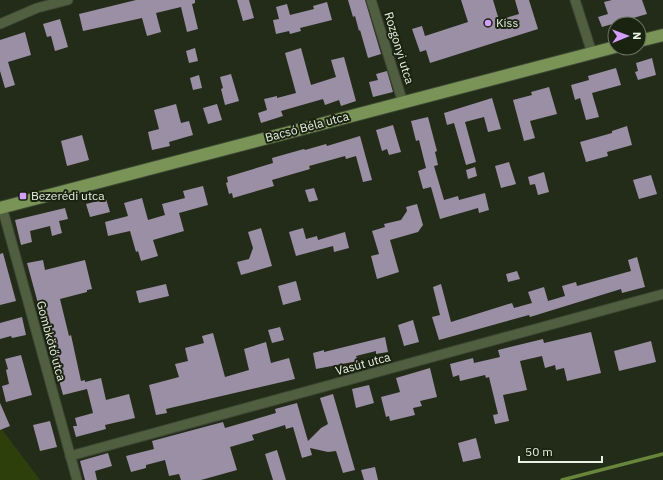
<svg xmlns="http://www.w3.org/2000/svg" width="663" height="480" viewBox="0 0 663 480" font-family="'IBM Plex Sans',sans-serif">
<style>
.green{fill:#2d400c}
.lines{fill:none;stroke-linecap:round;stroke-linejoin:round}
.stream{stroke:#67853b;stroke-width:3.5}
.building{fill:#9b8fa5}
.minor-casing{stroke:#3f4735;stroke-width:11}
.primary-casing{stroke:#3f4735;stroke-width:14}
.minor{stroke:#515f41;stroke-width:9}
.primary{stroke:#799456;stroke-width:12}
.poi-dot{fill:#d49cfc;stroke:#1a2210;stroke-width:1.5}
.labels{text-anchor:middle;stroke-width:4;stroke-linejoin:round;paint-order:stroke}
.poi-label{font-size:12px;fill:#eaf0e4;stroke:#1a2210;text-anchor:start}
.street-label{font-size:12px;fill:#eaf0e4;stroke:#1a2210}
</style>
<rect width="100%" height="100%" fill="#232c19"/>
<path class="green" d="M 0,427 L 40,480 L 0,480 Z"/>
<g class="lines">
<path class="stream" d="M 562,480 L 663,454"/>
</g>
<path class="building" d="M 136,0 L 195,0 L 195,3 L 192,4 L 198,29 L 187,32 L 181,7 L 156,13 L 161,32 L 147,36 L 142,18 L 83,31 L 79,14 Z
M 237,0 L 249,0 L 254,18 L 243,21 Z
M 348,0 L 365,0 L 381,54 L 368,58 L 360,30 L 359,31 L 355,16 L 353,17 Z
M 461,0 L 493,0 L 499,20 L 519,14 L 515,0 L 529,0 L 538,29 L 430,63 L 426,50 L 420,52 L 412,29 L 422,26 L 425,36 L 468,22 Z
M 612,0 L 642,0 L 647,14 L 602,27 L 598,17 L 608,14 L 604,2 Z
M 327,2 L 332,20 L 300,28 L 301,31 L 290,34 L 289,31 L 276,34 L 273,20 L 279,19 L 276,7 L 287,4 L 290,15 L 314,9 L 313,6 Z
M 60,19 L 68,47 L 55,51 L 51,36 L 47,37 L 43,24 Z
M 25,32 L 31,55 L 8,62 L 15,85 L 5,88 L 0,71 L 0,40 Z
M 195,48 L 198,61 L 189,63 L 186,51 Z
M 301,48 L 311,85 L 336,77 L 331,60 L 344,57 L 356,101 L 341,106 L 339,100 L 325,105 L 323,99 L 281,111 L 283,116 L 261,123 L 258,113 L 267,110 L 264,99 L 277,96 L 277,98 L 296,93 L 285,53 Z
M 652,58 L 656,75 L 638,80 L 635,72 L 638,71 L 636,63 Z
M 616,68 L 621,85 L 592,93 L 599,117 L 586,120 L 580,98 L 575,100 L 571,85 L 589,80 L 588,76 Z
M 387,71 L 393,92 L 373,97 L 369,82 L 378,80 L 376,74 Z
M 231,74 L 239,101 L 225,105 L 221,89 L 223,88 L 220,77 Z
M 199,75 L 202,88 L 193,90 L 190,78 Z
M 549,87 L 557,114 L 530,121 L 535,138 L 524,141 L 513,100 L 532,95 L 531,92 Z
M 492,98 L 501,129 L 488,132 L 484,117 L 465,122 L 476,162 L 466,165 L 454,123 L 447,125 L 444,113 Z
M 176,104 L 181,123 L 189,121 L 193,135 L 169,142 L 170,146 L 152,150 L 148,132 L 159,129 L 154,110 Z
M 217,104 L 222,120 L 208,124 L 203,108 Z
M 428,117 L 437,151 L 435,152 L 438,165 L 434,166 L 444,200 L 458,196 L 459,200 L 485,193 L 489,210 L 479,213 L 478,208 L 440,219 L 431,187 L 423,189 L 418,171 L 426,168 L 419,140 L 416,141 L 411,121 Z
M 393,125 L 401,152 L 389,155 L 387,149 L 382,151 L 376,130 Z
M 627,126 L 632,145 L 607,152 L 608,156 L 586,162 L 580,142 L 612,133 L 612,131 Z
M 82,135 L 89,160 L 67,166 L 61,141 Z
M 360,136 L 372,180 L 363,182 L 356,156 L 346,159 L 345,156 L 309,166 L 310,169 L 272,180 L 274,186 L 233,198 L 232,193 L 229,194 L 226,183 L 228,182 L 227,177 L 273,163 L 272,158 L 304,149 L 305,150 L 326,144 L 327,146 Z
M 509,162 L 516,184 L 501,188 L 495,166 Z
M 475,167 L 477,176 L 468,179 L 466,170 Z
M 544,172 L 549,192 L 538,195 L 535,184 L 530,185 L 528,177 Z
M 651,175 L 657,194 L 639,199 L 633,180 Z
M 203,186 L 208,205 L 179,213 L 184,231 L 153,240 L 158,256 L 141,261 L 138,251 L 136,252 L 130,231 L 108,236 L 105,222 L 128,216 L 124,203 L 142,198 L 148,220 L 165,215 L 162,204 L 185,198 L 183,191 Z
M 314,188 L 318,200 L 309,202 L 305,190 Z
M 106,199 L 110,212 L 90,217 L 86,204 Z
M 417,204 L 423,225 L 418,232 L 390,240 L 399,272 L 377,279 L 371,256 L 379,254 L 372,231 L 385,227 L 384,224 L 401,220 L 407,211 L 406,207 Z
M 65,208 L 68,219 L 59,221 L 62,233 L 52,236 L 50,226 L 30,231 L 32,242 L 21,245 L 15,220 Z
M 261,228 L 272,266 L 241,275 L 237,262 L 249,259 L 253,248 L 248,232 Z
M 303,228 L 306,239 L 317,236 L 318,240 L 345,232 L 349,248 L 334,252 L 333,246 L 296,256 L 289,232 Z
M 3,253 L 16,301 L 0,305 L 0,254 Z
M 637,257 L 645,287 L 622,293 L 621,289 L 530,317 L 529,315 L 439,340 L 432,317 L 440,315 L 433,287 L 441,284 L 451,322 L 512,303 L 514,308 L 532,303 L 528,292 L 544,287 L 548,301 L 565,296 L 562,286 L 576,282 L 577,286 L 631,271 L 628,260 Z
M 43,260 L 45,270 L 85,260 L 92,289 L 87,290 L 87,292 L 60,299 L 69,336 L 71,335 L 81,381 L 85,380 L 85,382 L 101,378 L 106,400 L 129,394 L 135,418 L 105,425 L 106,429 L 76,437 L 73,426 L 77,426 L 75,418 L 93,413 L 87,389 L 63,395 L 27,263 Z
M 517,271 L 520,279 L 508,282 L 506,274 Z
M 296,281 L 301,300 L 283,305 L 278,286 Z
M 166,284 L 169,296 L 139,303 L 136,291 Z
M 22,317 L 26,335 L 12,338 L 11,336 L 0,339 L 0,323 Z
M 413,320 L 419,342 L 404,346 L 398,325 Z
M 280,327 L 284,340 L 272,343 L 268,330 Z
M 591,332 L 601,373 L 567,381 L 564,368 L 556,370 L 555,365 L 545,368 L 542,356 L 520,361 L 527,390 L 503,395 L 509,421 L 495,424 L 493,415 L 498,414 L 489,377 L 486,378 L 485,375 L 460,381 L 459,375 L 453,377 L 450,364 L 473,358 L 474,363 L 500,357 L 498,350 L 543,339 L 544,343 Z
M 213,333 L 225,377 L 249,370 L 244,349 L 266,342 L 271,363 L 289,358 L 295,379 L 166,409 L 167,413 L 156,415 L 149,385 L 179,377 L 175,364 L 188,361 L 185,348 L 204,343 L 202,336 Z
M 385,337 L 388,352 L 376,354 L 376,351 L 356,356 L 358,361 L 316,369 L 313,353 L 324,350 L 324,352 Z
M 651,341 L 656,362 L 619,371 L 614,351 Z
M 21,355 L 32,395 L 6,402 L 2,386 L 9,384 L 6,370 L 8,369 L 5,359 Z
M 430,368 L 437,397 L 420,401 L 422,406 L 413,408 L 415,415 L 390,421 L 389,416 L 386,417 L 381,397 L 400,392 L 396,378 Z
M 369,385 L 374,403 L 356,408 L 352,389 Z
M 333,394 L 355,470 L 343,473 L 336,451 L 328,452 L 310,448 L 312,455 L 302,458 L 293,427 L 286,429 L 285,425 L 252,435 L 254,440 L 230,447 L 237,470 L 201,480 L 181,480 L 179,474 L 169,476 L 165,460 L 146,465 L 146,468 L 131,472 L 126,456 L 154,449 L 152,441 L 223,422 L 225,428 L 276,413 L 275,409 L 297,403 L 308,441 L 321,428 L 328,424 L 320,398 Z
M 0,403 L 10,426 L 0,430 Z
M 50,421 L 57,447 L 40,451 L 33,425 Z
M 476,438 L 481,458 L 463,462 L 458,443 Z
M 277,450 L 286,480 L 273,480 L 265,454 Z
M 108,453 L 112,466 L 95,471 L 97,480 L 85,480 L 80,461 Z
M 375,467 L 378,480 L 364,480 L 361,470 Z"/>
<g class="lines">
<defs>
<path id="minor" d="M 371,0 L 403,103
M 575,0 L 592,53
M 0,24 L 37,8 L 68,0
M 2,207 L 77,480
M 70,456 L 663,294"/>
<path id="primary" d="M 639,41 L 663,35
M 0,208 L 615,47"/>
</defs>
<use href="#minor" class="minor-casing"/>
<use href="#primary" class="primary-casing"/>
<use href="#minor" class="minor"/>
<use href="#primary" class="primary"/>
</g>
<g class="poi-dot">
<circle cx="488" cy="23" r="4"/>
<rect x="19" y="192" width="8" height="8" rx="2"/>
</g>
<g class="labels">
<g class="poi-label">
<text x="496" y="27">Kiss</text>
<text x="31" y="200">Bezerédi utca</text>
</g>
<g class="street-label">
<text transform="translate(399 48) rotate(73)" y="4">Rozgonyi utca</text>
<text transform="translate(307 127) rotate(-15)" y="4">Bacsó Béla utca</text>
<text transform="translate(51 341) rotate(75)" y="4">Gombkötő utca</text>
<text transform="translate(363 364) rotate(-15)" y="4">Vasút utca</text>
</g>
</g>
<g transform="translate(627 36) rotate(89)"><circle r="19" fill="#1a2210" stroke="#6d7465"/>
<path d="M0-3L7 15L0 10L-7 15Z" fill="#d49cfc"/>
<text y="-6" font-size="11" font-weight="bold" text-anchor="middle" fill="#eaf0e4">N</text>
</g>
<path d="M519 456v6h83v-6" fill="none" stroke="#eaf0e4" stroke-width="2"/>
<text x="525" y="456" font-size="12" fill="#eaf0e4" stroke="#1a2210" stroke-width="3" paint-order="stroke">50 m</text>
</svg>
